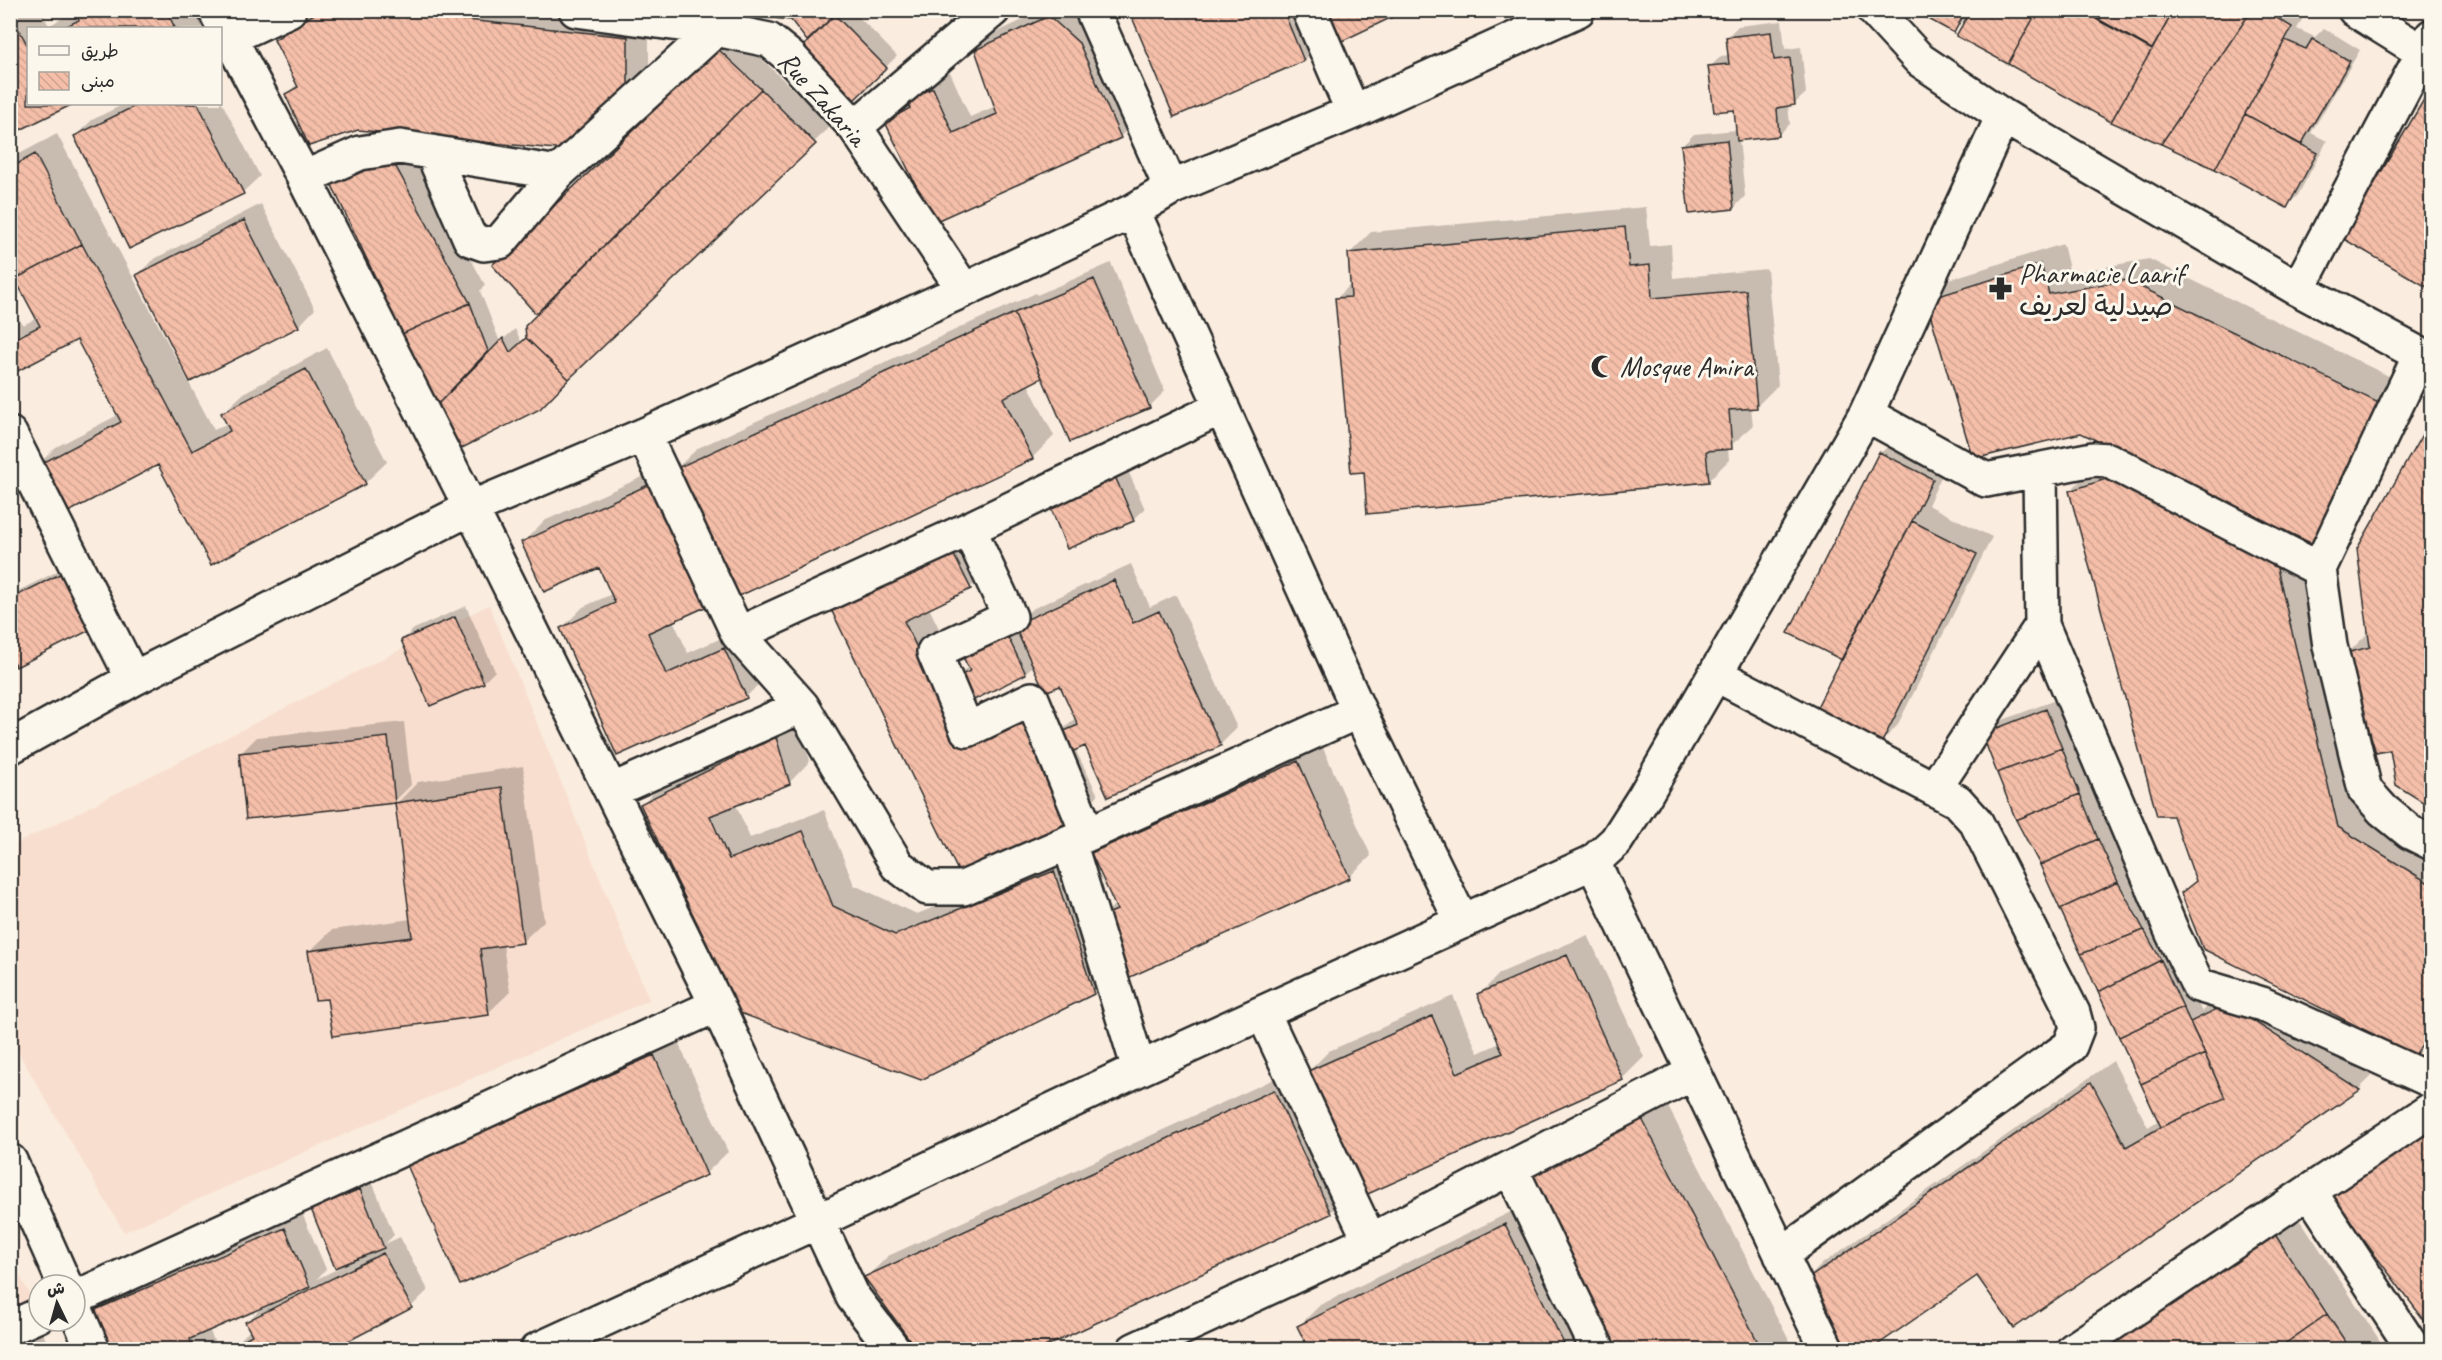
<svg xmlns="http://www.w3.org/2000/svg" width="2442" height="1360" viewBox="0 0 2442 1360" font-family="Caveat,'Playpen Sans Arabic',sans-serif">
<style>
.built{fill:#f8dece}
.shadow{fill:#0003;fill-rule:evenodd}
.building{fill:url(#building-back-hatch);stroke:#2b2b2b;stroke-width:1.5}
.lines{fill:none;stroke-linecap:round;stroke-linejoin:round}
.street-casing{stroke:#2b2b2b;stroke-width:38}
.street{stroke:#fbf7ec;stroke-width:33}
.labels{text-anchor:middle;stroke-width:6;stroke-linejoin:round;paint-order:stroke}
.street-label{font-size:28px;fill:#2b2b2b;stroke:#fbf7ec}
.poi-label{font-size:28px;fill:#2b2b2b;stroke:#fbf7ec;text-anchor:start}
</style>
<defs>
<pattern id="building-back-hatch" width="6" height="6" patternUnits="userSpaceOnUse" patternTransform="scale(1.5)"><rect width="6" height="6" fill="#f4bea8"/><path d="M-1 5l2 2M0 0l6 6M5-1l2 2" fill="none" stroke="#d1a391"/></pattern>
</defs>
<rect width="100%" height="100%" fill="#faecde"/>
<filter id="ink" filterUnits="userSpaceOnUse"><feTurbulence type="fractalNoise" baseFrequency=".0167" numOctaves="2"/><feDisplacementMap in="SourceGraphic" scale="12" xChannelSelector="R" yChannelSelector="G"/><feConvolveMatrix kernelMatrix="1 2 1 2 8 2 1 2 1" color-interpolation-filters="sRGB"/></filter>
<g filter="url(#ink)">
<path class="built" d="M 489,605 L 649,1000 L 124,1232 L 11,1040 L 10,847 Z
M 10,1258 L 39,1311 L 10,1322 Z"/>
<path class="shadow" d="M 10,10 L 41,10 L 49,26 L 75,10 L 198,10 L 206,26 L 203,28 L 28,28 L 28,104 L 71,104 L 10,133 Z
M 311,10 L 595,10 L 649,16 L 649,71 L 627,93 L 287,94 L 298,83 L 276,40 L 298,19 Z
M 716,10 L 852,10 L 897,56 L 852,100 L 829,18 L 792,19 Z
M 923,10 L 938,10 L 931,18 Z
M 1044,10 L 1077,10 L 1137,120 L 1120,137 L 935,220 L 887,123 L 924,84 L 950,72 L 970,117 L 996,106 L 977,50 L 993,34 Z
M 1130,10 L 1313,10 L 1325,39 L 1304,60 Z
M 1915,10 L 2307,10 L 2297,29 L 2315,37 L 2324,28 L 2360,50 L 2311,133 L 2327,141 L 2298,195 L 2287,206 L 2216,168 L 2111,120 L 1967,17 L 1953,31 Z
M 1782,21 L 1785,49 L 1801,47 L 1806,93 L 1794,104 L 1788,105 L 1790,124 L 1778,135 L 1739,139 L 1745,196 L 1734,208 L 1683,145 L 1694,134 L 1737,130 L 1735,108 L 1710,67 L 1721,56 L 1729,55 L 1727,37 L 1738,26 Z
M 736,34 L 831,126 L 573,373 L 460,447 L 403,334 L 332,184 L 412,151 L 485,285 L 480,291 L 500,342 L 515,329 L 522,343 L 538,314 L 494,265 Z
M 220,99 L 260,176 L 243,192 L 130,247 L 75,136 L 92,120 L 124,104 L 220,104 Z
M 57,134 L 214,430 L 228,423 L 223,413 L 245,392 L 327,348 L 387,462 L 365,483 L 159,463 L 35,468 L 56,447 L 118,415 L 77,338 L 10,373 L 10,305 L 23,325 L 37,318 L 10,268 L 10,159 Z
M 261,204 L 315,309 L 299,326 L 191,380 L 137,275 L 154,259 Z
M 1646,207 L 1650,246 L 1671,244 L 1673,278 L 1767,269 L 1778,385 L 1757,406 L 1751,407 L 1753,426 L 1728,448 L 1729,460 L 1708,481 L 1365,471 L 1336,299 L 1352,283 L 1349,254 L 1371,232 Z
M 2063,244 L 2070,273 L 2149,259 L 2405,384 L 2336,522 L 2179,478 L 2297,543 L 2359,806 L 2432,851 L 2432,1036 L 2414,1054 L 2183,893 L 2197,879 L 2070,491 L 2092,469 L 2132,456 L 1928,301 L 1950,279 Z
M 1111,263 L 1165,391 L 1149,407 L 1043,375 L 1028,384 L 1054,436 L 1032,458 L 735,596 L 730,584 L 673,620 L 688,653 L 746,627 L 768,675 L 746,697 L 618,754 L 561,629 L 583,607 L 612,594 L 599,566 L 523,542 L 544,521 L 678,461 L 680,465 L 698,448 L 1036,293 L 1037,295 Z
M 1897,437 L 1948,462 L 1928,505 L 1992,537 L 1897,726 L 1881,742 L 1844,659 L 1881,453 Z
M 1125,464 L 1145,509 L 1133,520 L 1049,502 Z
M 970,522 L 991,567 L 970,588 L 929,608 L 961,673 L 1032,609 L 1131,564 L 1150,607 L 1176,595 L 1237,728 L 1220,745 L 1086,744 L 1075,749 L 1098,795 L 1076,817 L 961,873 L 829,602 ZM 1034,665 L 1061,684 L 1076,717 L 1065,728 L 1050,698 L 988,728 L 974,699 L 1025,673 Z
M 80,560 L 10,654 L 10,595 Z
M 466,606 L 495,671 L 484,682 L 431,705 L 402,640 L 414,629 Z
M 2369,632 L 2392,748 L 2347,654 Z
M 2058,699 L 2109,827 L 2202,1012 L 2213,1001 L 2380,1068 L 2359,1089 L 2014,1326 L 1978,1274 L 1801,1286 L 1822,1264 L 2113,1061 L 2148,1127 L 2159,1120 L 1983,734 L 1995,723 Z
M 797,717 L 810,761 L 789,783 L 736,805 L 750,838 L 824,810 L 854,885 L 917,914 L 1075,851 L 1114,971 L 1093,993 L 741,1012 L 642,804 L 663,783 Z
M 404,722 L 411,785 L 394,802 L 240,754 L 257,737 Z
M 1320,741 L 1371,856 L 1349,877 L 1102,917 L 1115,904 L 1093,854 L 1114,832 Z
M 523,766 L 544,921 L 522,942 L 503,945 L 510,992 L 488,1013 L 310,951 L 332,930 L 411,919 L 396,804 L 418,782 Z
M 1588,935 L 1644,1057 L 1622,1079 L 1308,1072 L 1329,1051 L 1453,996 L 1478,1053 L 1500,1043 L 1479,995 L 1500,973 Z
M 675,1035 L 728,1152 L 706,1173 L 408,1165 L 430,1144 Z
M 1296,1069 L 1351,1192 L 1330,1213 L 866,1278 L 888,1256 Z
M 1662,1095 L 1794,1350 L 1614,1350 L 1524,1177 Z
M 371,1179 L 394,1235 L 385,1244 L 400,1237 L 428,1290 L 411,1307 L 234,1346 L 250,1330 L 247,1322 L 263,1306 L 209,1329 L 218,1350 L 103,1350 L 87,1314 L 104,1298 L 302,1213 L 326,1269 L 317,1279 L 349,1263 L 313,1210 L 324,1198 Z
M 1527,1204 L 1594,1350 L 1310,1350 L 1299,1326 L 1320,1305 Z
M 2296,1213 L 2386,1350 L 2094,1350 Z
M 43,1333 L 50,1350 L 10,1350 L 10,1346 Z
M 701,1346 L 716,1350 L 694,1350 Z"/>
<path class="building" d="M 74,10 L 166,10 L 175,28 L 63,28 L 79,20 Z
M 320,10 L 372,10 L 628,37 L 628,94 L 566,150 L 358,130 L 309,146 L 285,94 L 298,87 L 274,40 Z
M 702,10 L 840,10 L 807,41 L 791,20 Z
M 1129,10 L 1283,10 L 1304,61 L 1174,117 Z
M 1328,10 L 1407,10 L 1342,41 Z
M 1912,10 L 1966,10 L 1954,33 Z
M 1971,10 L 2038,10 L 2008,64 L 1956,36 Z
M 2038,10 L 2082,10 L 2152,49 L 2111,122 L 2008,64 Z
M 2082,10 L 2105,10 L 2099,21 Z
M 2105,10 L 2174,10 L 2152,50 L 2099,21 Z
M 2174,10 L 2252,10 L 2161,144 L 2111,122 Z
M 2252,10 L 2264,10 L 2292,27 L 2215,169 L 2161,144 Z
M 10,14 L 28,46 L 28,104 L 73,104 L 10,135 Z
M 835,15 L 887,68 L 852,102 L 800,49 Z
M 1049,16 L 1079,43 L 1121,138 L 934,222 L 885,122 L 910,108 L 905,101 L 933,88 L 953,133 L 997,114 L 975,50 Z
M 1771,32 L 1774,60 L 1790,58 L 1795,105 L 1777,108 L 1779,136 L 1737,141 L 1734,110 L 1714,112 L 1708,66 L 1729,64 L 1726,37 Z
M 2312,39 L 2350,61 L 2301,145 L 2245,114 L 2285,40 L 2306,49 Z
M 718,49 L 761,89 L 536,314 L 492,265 Z
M 761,89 L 816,144 L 569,379 L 526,338 L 525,326 Z
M 2426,96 L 2432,99 L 2432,290 L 2342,238 Z
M 139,104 L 198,104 L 244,194 L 129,249 L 74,136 Z
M 2245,114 L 2317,153 L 2287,208 L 2215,169 Z
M 1727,140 L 1734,209 L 1689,214 L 1681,145 Z
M 35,154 L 82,244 L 15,279 L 10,271 L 10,168 Z
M 363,165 L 396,167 L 470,303 L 402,334 L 331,183 Z
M 244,220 L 299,327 L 190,382 L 136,275 Z
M 1625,227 L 1629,267 L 1650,265 L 1652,298 L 1746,290 L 1757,408 L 1729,410 L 1732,449 L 1706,451 L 1709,482 L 1367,514 L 1364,472 L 1351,473 L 1335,298 L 1351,297 L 1348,253 Z
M 82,244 L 192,451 L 230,431 L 221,413 L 306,369 L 366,484 L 211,565 L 158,465 L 59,517 L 33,468 L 121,422 L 77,340 L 10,375 L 10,341 L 40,326 L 15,279 Z
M 2041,264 L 2049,294 L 2127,280 L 2385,406 L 2315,545 L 2081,433 L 1973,459 L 1926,300 Z
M 1094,279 L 1150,408 L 1070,442 L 1014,313 Z
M 470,303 L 488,351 L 437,405 L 402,334 Z
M 1014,313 L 1042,378 L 1003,398 L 1033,459 L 735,598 L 675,469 Z
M 503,338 L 510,352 L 526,338 L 569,379 L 540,409 L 460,449 L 437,405 Z
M 2432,417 L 2432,808 L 2396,785 L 2390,750 L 2376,753 L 2346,653 L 2370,647 L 2357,549 Z
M 1879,452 L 1933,479 L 1842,660 L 1788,633 Z
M 1114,474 L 1134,521 L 1067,549 L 1048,501 Z
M 2109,478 L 2276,564 L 2338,827 L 2432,885 L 2432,1032 L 2415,1055 L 2203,949 L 2181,893 L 2196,881 L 2173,816 L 2157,816 L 2069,491 Z
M 657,481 L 712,604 L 648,633 L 666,674 L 724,648 L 747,698 L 617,756 L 560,628 L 615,603 L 599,568 L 544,592 L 521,542 Z
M 1912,521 L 1977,554 L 1881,744 L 1815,711 Z
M 948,543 L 971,589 L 904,621 L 966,748 L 1028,718 L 1077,818 L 960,875 L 827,601 Z
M 68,570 L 98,626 L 16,667 L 10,657 L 10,599 Z
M 1114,580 L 1133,623 L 1159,611 L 1221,746 L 1108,797 L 1085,746 L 1065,755 L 1055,735 L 1078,725 L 1060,686 L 1045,692 L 1014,625 Z
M 455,617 L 484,683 L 430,706 L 401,640 Z
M 1006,633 L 1026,674 L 968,703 L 955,678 L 970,671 L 962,655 Z
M 2046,709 L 2062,748 L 1997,773 L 1982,734 Z
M 388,737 L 395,803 L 246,819 L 239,753 Z
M 776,737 L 790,784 L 710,816 L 729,859 L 803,831 L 833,906 L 895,935 L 1054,871 L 1094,994 L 921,1080 L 740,1013 L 640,804 Z
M 2062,748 L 2080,794 L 2016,820 L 1997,773 Z
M 1298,761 L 1350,878 L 1128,978 L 1100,917 L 1117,910 L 1091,853 Z
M 502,787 L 523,943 L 480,949 L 489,1015 L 333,1036 L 327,999 L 315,1000 L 308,951 L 412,937 L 395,803 Z
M 2080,794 L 2098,839 L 2040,865 L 2016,820 Z
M 2098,839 L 2118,882 L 2060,909 L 2040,865 Z
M 2118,882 L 2144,930 L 2081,954 L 2060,909 Z
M 2144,930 L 2161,960 L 2098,992 L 2081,954 Z
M 1567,955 L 1623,1080 L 1361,1197 L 1306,1072 L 1432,1016 L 1457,1073 L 1503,1053 L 1477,994 Z
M 2161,960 L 2183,1007 L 2119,1037 L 2098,992 Z
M 2227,1004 L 2360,1090 L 2014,1328 L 1977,1276 L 1870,1350 L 1835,1350 L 1799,1285 L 2091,1082 L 2126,1147 L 2161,1127 L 2225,1098 L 2190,1022 Z
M 2183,1007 L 2205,1054 L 2141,1084 L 2119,1037 Z
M 2205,1054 L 2225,1098 L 2161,1127 L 2141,1084 Z
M 654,1055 L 707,1175 L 460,1285 L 407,1165 Z
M 1274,1090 L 1331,1214 L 1038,1350 L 917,1350 L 864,1277 Z
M 1640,1115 L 1762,1350 L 1613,1350 L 1523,1177 Z
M 2432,1119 L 2432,1327 L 2430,1328 L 2326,1190 Z
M 360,1189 L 384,1248 L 335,1268 L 311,1209 Z
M 1505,1224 L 1567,1350 L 1309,1350 L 1297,1326 Z
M 285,1228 L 310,1287 L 190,1339 L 194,1350 L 101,1350 L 86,1314 Z
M 2274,1233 L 2327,1314 L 2276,1350 L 2102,1350 Z
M 383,1253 L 412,1308 L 331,1350 L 234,1350 L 232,1346 L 252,1335 L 245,1322 Z
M 2327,1314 L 2351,1350 L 2276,1350 Z"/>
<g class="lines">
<defs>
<path id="street" d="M 215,10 L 304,178 L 471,508 L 717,1005 L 853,1297 L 894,1350
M 576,10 L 716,29 L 769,40 L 790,57 L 855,127 L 964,290
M 1092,10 L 1171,188
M 1309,10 L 1353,112
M 1874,10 L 1920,60 L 2003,116 L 2298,289 L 2432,361
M 2355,10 L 2432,58
M 229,38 L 289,10
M 855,127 L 993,10
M 432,152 L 470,239 L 484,244 L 500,242 L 558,173
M 304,178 L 360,153 L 400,147 L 558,173 L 716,29
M 1133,211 L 1359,711 L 1462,922
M 2298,289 L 2432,36
M 2420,355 L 2319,569 L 2330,646 L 2365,790 L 2383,810 L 2410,832 L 2432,843
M 1866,414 L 1986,480 L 2093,459 L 2108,460 L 2319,569
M 10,434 L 133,679
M 644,435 L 738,634 L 802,706 L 897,865 L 927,888 L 963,888 L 1088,834 L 1359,711
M 2040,471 L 2042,625 L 2173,934 L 2198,985 L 2262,1004 L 2432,1081
M 969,529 L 1010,617 L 934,652 L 967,730 L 1032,699 L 1088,834
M 738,634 L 969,529 L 1222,407
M 1717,675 L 1957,801 L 1976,822 L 2073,1013 L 2077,1028 L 2070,1046 L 1781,1255
M 10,747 L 133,679 L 471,508 L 644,435 L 964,290 L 1133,211 L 1171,188 L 1353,112 L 1578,10
M 1935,788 L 2042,625
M 611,791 L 802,706
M 1069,842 L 1139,1069
M 1593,862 L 1827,1350
M 1263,1013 L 1370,1241
M 10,1161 L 65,1285
M 1511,1169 L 1598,1350
M 2310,1192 L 2414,1350
M 75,1298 L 717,1005
M 75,1308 L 93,1350
M 10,1328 L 39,1315
M 537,1350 L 816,1222 L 1139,1069 L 1593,862 L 1616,841 L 1644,797 L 1866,414 L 2003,116
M 1134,1350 L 1370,1241 L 1693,1073
M 2073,1350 L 2432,1109"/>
</defs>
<use href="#street" class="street-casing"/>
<use href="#street" class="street"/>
</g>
</g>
<defs>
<symbol id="pharmacy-bare" viewBox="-9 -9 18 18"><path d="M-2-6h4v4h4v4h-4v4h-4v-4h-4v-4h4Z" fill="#2b2b2b" stroke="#fbf7ec" stroke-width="2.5" paint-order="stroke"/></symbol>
<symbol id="mosque-bare" viewBox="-9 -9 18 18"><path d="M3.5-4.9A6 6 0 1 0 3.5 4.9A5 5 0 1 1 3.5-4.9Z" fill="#2b2b2b" stroke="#fbf7ec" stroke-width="2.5" paint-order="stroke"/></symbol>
</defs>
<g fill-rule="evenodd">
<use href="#pharmacy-bare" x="1984" y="272" width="33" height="33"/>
<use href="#mosque-bare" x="1586" y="350" width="33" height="33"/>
</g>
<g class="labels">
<g class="street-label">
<text transform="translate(823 98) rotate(48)" y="10">Rue Zakaria</text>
</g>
<g class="poi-label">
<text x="2019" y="283">Pharmacie Laarif<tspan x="2019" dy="32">صيدلية لعريف</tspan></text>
<text x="1620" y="376">Mosque Amira</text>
</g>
</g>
<rect width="2442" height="1360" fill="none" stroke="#fbf7ec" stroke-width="36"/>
<rect x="18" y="18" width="2406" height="1324" fill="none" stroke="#2b2b2b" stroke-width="2" filter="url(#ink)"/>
<rect x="27" y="27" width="195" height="78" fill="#fbf7ec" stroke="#a8a59f" stroke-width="1.5"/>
<rect x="39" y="46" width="30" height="9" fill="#fbf7ec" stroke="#a8a59f" stroke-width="1.5"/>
<text x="81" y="57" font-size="18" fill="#2b2b2b">طريق</text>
<rect x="39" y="72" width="30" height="18" fill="url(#building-back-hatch)" stroke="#a8a59f" stroke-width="1.5"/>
<text x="81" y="87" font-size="18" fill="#2b2b2b">مبنى</text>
<g transform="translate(57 1303) rotate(355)"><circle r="28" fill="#fbf7ec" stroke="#a8a59f" stroke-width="1.5"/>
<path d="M0-4.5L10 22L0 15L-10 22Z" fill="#2b2b2b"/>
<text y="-9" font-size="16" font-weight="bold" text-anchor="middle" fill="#2b2b2b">ش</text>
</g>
</svg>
